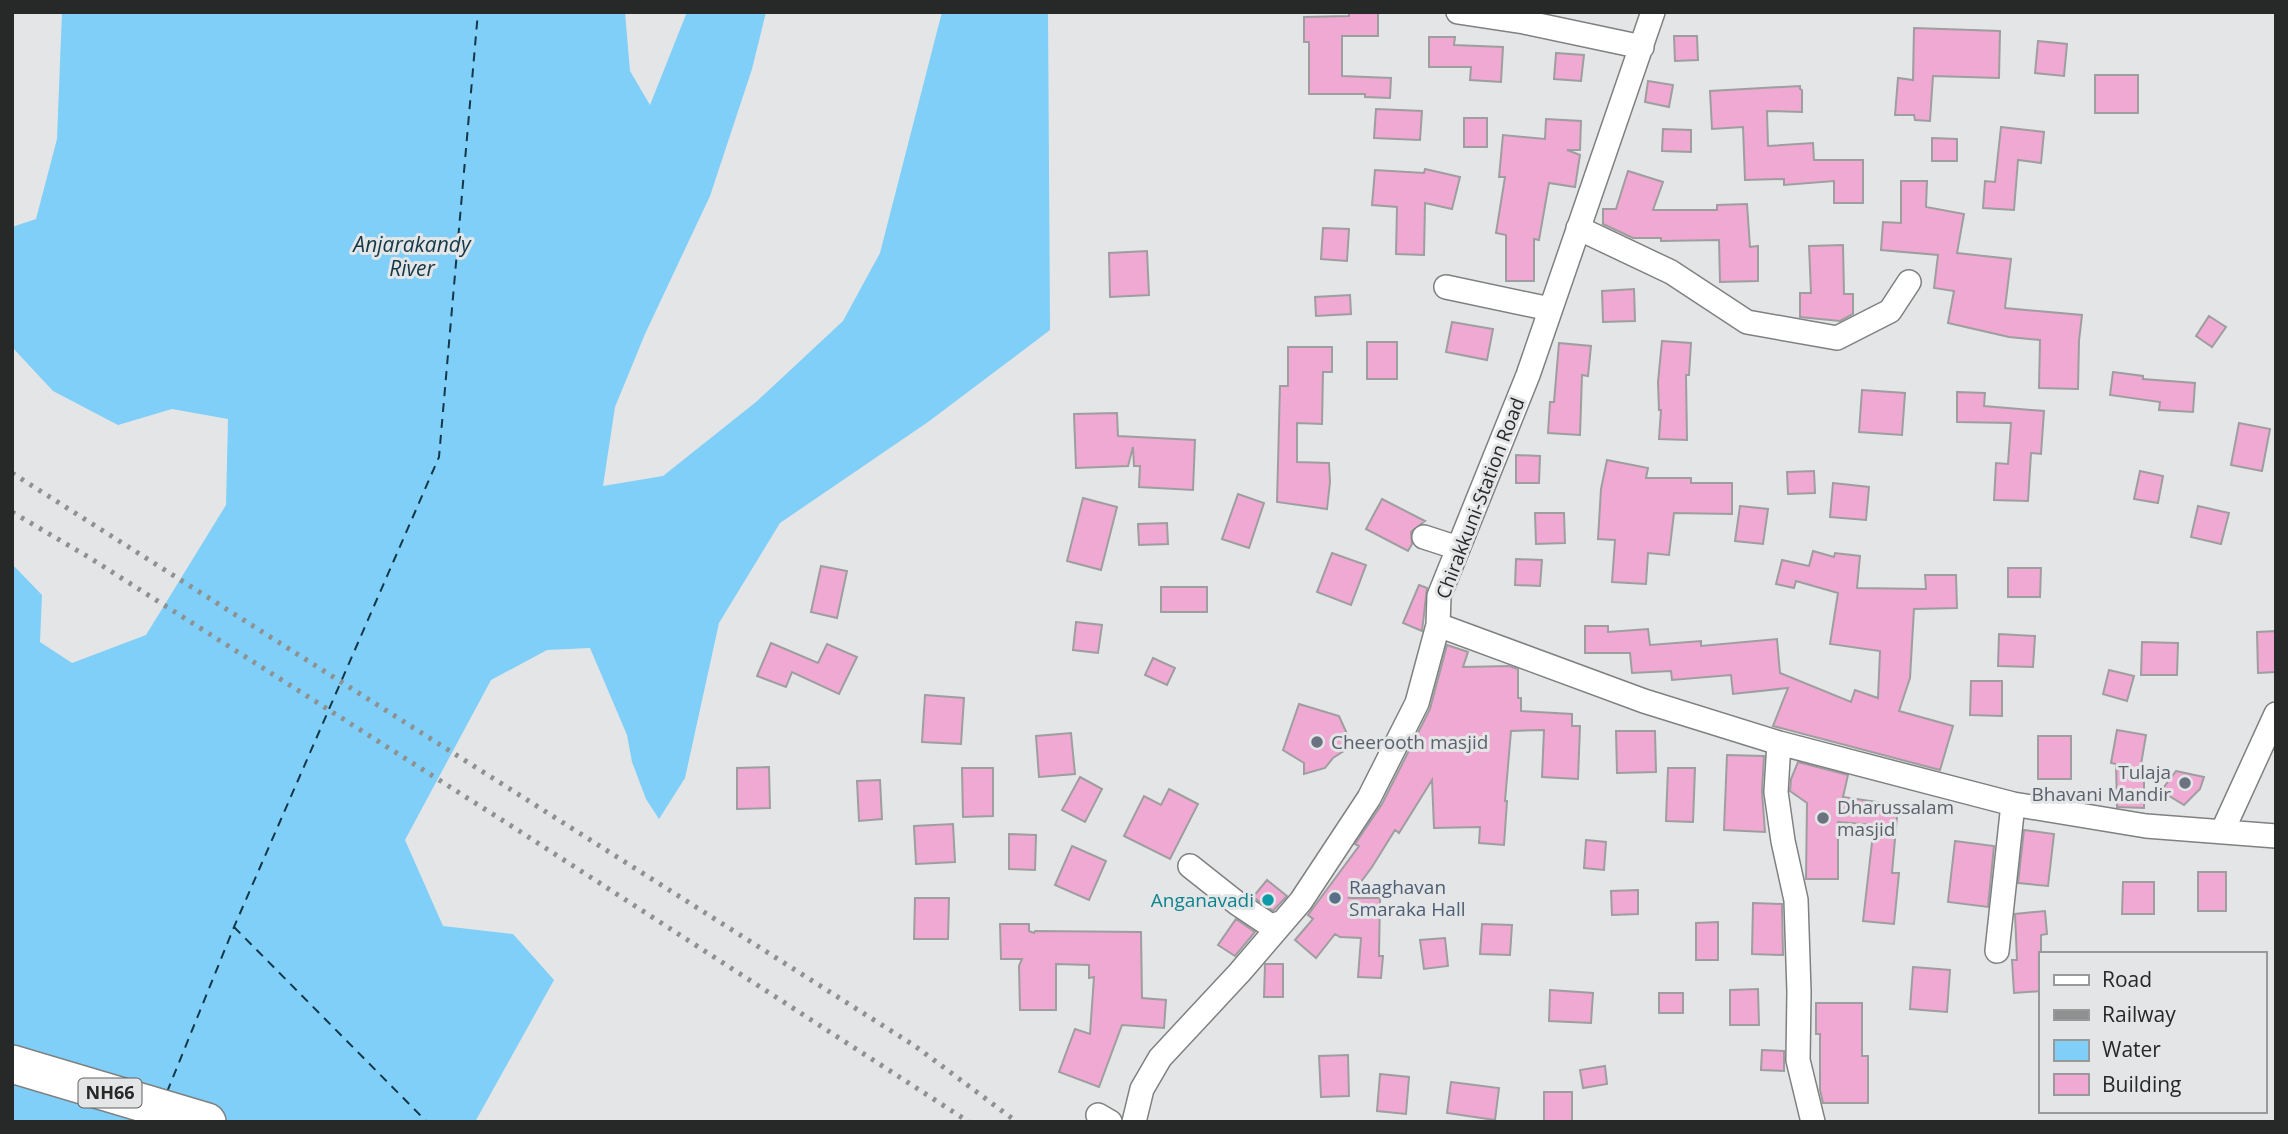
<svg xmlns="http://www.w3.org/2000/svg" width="2288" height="1134" viewBox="0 0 2288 1134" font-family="'Open Sans',sans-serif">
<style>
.water{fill:#7fcff8}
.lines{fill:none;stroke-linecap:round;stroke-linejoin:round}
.ferry{stroke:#143849;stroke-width:2;stroke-dasharray:9 7;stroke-linecap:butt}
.building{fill:#efa9d3;stroke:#9f9e9f;stroke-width:2}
.minor-casing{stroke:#7f8081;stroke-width:26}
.primary-casing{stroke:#7f8081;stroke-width:40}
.minor{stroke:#fff;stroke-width:23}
.primary{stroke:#fff;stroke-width:37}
.rail{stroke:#8f9090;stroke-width:5;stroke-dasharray:3.5 7;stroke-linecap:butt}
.worship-dot{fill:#6b7280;stroke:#e4e5e6;stroke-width:2.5}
.service-dot{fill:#5c6f8a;stroke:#e4e5e6;stroke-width:2.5}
.culture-dot{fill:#0f9aa8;stroke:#e4e5e6;stroke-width:2.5}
.labels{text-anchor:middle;stroke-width:6;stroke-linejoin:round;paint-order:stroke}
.shield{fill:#e4e5e6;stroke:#606161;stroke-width:2}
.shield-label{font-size:18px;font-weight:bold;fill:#272828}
.street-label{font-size:19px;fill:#272828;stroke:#e4e5e6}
.worship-label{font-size:19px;fill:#5b616d;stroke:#e4e5e6;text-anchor:start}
.service-label{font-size:19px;fill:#4e5e75;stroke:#e4e5e6;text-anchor:start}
.culture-label{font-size:19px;fill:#0d838f;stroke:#e4e5e6;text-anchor:end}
.water-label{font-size:21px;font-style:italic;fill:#143849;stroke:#e4e5e6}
</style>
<rect width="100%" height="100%" fill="#e4e5e6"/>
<path class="water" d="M 62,12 L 625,12 L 630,71 L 650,105 L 687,12 L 766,12 L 752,69 L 710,196 L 645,334 L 615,407 L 603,486 L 663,476 L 756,402 L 843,321 L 880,253 L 942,12 L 1048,12 L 1050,330 L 928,422 L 780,523 L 719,623 L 685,778 L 659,819 L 646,799 L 632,762 L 627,735 L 590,648 L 547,650 L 491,680 L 405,840 L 443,926 L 513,934 L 554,980 L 475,1122 L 12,1122 L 12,564 L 42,595 L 40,642 L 72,663 L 146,635 L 226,505 L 228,419 L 172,409 L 118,425 L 53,391 L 12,347 L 12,227 L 36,219 L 57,139 Z"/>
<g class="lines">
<path class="ferry" d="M 234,927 L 427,1122
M 167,1092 L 234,927 L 439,457 L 478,12"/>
</g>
<path class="building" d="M 1349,12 L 1378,12 L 1378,36 L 1342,36 L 1342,76 L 1391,78 L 1390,98 L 1365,97 L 1365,94 L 1309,94 L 1309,42 L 1304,42 L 1304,17 L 1349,16 Z
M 1914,28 L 2000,31 L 1999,78 L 1933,76 L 1930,121 L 1915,120 L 1914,115 L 1895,115 L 1898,78 L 1913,80 Z
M 1674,36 L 1697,36 L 1698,60 L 1675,61 Z
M 1429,37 L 1455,37 L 1454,45 L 1503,47 L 1501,82 L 1470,80 L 1471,67 L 1429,67 Z
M 2038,41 L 2067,44 L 2064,76 L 2035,73 Z
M 1556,53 L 1584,55 L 1581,81 L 1554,79 Z
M 2095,75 L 2138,75 L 2138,113 L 2095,113 Z
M 1648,81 L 1673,85 L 1669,107 L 1645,102 Z
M 1800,86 L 1800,89 L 1802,90 L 1802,112 L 1767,111 L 1768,146 L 1813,143 L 1814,160 L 1863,160 L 1863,203 L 1834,203 L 1834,181 L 1784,185 L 1784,179 L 1745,180 L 1743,127 L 1712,129 L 1710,91 Z
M 1376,109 L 1422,111 L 1420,140 L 1374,138 Z
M 1464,118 L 1487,118 L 1487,147 L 1464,147 Z
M 1546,119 L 1581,121 L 1580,150 L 1567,150 L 1580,155 L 1575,187 L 1549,183 L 1539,240 L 1534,239 L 1534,281 L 1506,281 L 1506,235 L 1496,233 L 1505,177 L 1499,177 L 1503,135 L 1545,139 Z
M 2001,127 L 2044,132 L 2041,163 L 2018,160 L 2014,210 L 1983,208 L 1985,181 L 1995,182 Z
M 1663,129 L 1691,130 L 1691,152 L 1662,151 Z
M 1932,138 L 1957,139 L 1957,161 L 1932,161 Z
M 1425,169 L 1460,177 L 1452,209 L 1425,203 L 1424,255 L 1396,254 L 1397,207 L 1372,205 L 1375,170 L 1424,173 Z
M 1628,171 L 1663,182 L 1653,210 L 1717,210 L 1717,205 L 1747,204 L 1750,247 L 1758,246 L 1758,281 L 1720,282 L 1719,240 L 1661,241 L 1661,238 L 1633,238 L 1603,224 L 1603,209 L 1616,209 Z
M 1901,181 L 1927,181 L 1926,207 L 1964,214 L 1957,253 L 2011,259 L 2005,308 L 2082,315 L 2079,341 L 2078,389 L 2039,388 L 2040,340 L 2009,337 L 1948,323 L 1954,291 L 1934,288 L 1938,255 L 1881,250 L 1883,222 L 1901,223 Z
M 1323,228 L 1349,229 L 1347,261 L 1321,259 Z
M 1843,245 L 1844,294 L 1853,294 L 1853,314 L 1840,321 L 1800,317 L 1800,293 L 1811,293 L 1809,246 Z
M 1147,251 L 1149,295 L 1110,297 L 1109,253 Z
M 1634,289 L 1635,321 L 1603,322 L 1602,291 Z
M 1350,295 L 1351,314 L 1316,316 L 1315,297 Z
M 2209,316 L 2226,327 L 2212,347 L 2196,336 Z
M 1452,322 L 1493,329 L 1487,360 L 1446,352 Z
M 1662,341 L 1691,343 L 1689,375 L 1686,375 L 1687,440 L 1659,439 L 1661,410 L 1659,410 L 1658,382 Z
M 1367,342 L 1397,342 L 1397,379 L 1367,379 Z
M 1559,343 L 1591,346 L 1588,376 L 1582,375 L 1580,435 L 1548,433 L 1550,402 L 1554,402 Z
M 1288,347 L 1332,347 L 1332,372 L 1323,372 L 1322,424 L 1297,423 L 1297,462 L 1329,463 L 1330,482 L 1327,509 L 1277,502 L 1280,386 L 1288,386 Z
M 2113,372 L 2143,376 L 2143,379 L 2195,383 L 2193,412 L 2159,410 L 2160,402 L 2110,395 Z
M 1862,390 L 1905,393 L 1902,435 L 1859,432 Z
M 1957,392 L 1985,393 L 1984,406 L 2044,411 L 2041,454 L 2031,453 L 2028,501 L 1994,500 L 1996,463 L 2008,464 L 2011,423 L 1957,422 Z
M 1117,413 L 1118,436 L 1195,440 L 1193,490 L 1139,487 L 1140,466 L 1134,466 L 1133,447 L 1128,466 L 1076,468 L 1074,414 Z
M 2239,423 L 2270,429 L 2262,471 L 2231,465 Z
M 1516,455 L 1540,456 L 1539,483 L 1516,483 Z
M 1607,460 L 1648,468 L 1646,478 L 1691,478 L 1691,483 L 1732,483 L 1732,514 L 1674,513 L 1669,555 L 1648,553 L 1646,584 L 1612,582 L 1615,540 L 1598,539 L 1601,489 Z
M 1814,471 L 1815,493 L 1788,494 L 1787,472 Z
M 2140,471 L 2163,476 L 2158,503 L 2134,499 Z
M 1833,483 L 1869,487 L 1866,520 L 1830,517 Z
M 1238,494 L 1264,503 L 1249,548 L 1222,539 Z
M 1083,498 L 1117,507 L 1101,570 L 1067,561 Z
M 1382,499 L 1425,521 L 1411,532 L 1412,544 L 1408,551 L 1366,529 Z
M 1740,506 L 1768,509 L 1763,544 L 1735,541 Z
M 2198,506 L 2229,513 L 2221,544 L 2191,537 Z
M 1535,513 L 1564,513 L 1565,543 L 1536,544 Z
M 1167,523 L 1168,544 L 1139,545 L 1138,524 Z
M 1813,551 L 1834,557 L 1835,553 L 1860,556 L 1857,588 L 1926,589 L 1925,575 L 1956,575 L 1957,608 L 1914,609 L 1910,678 L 1899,711 L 1953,726 L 1940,770 L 1773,726 L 1788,688 L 1733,694 L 1731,675 L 1672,680 L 1671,671 L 1632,673 L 1630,653 L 1585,653 L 1585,626 L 1608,626 L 1608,632 L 1648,629 L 1650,645 L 1701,641 L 1701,646 L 1777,639 L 1780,673 L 1851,702 L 1855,690 L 1878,698 L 1880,651 L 1830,644 L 1838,593 L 1796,581 L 1794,588 L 1776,584 L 1782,560 L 1809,566 Z
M 1332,553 L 1366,565 L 1351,605 L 1317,592 Z
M 1516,559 L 1542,560 L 1540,586 L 1515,585 Z
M 821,566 L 847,571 L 837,618 L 811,612 Z
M 2008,568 L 2041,568 L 2040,597 L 2008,597 Z
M 1419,585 L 1427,588 L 1422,631 L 1403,623 Z
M 1161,587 L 1207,587 L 1207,612 L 1161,612 Z
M 1076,622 L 1102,625 L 1098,653 L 1073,650 Z
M 2276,631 L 2276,672 L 2258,673 L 2257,632 Z
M 1999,634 L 2035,636 L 2033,667 L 1998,666 Z
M 2142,642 L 2178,643 L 2177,675 L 2141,675 Z
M 771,643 L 818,663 L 827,644 L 857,657 L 839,694 L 792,672 L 786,687 L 757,676 Z
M 1447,645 L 1468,652 L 1463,667 L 1509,666 L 1518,669 L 1518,698 L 1521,698 L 1521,711 L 1572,714 L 1572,726 L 1580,726 L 1578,779 L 1542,777 L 1544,730 L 1511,731 L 1505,801 L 1507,801 L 1504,845 L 1479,843 L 1480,827 L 1434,828 L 1432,780 L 1399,833 L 1395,830 L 1372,867 L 1349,898 L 1380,898 L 1379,956 L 1383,956 L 1381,978 L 1358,977 L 1361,938 L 1340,937 L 1335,934 L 1316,958 L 1295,940 L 1313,919 L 1308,915 L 1359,846 L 1355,844 L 1382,804 L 1430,709 Z
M 1153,658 L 1175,668 L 1167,685 L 1145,675 Z
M 2109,670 L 2134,676 L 2127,701 L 2103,694 Z
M 1971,681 L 2002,681 L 2002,716 L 1970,715 Z
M 925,695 L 964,698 L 961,744 L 922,742 Z
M 1299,704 L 1339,716 L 1348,736 L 1347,749 L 1333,758 L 1325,768 L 1304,774 L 1304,763 L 1283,750 Z
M 2117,730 L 2146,735 L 2139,776 L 2144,776 L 2144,808 L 2117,807 L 2116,764 L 2111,763 Z
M 1616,731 L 1655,731 L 1656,772 L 1617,773 Z
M 1071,733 L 1075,774 L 1039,777 L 1036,736 Z
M 2038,736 L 2071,736 L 2071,779 L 2038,779 Z
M 1727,755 L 1764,756 L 1762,791 L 1765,832 L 1724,830 Z
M 1798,762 L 1848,775 L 1843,797 L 1898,805 L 1892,873 L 1899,873 L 1894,924 L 1863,921 L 1874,825 L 1838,822 L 1838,879 L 1806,879 L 1807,803 L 1790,791 L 1791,779 Z
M 769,767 L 770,808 L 737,809 L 737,768 Z
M 962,768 L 993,768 L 993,816 L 963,817 Z
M 1668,768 L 1695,768 L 1693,822 L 1666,821 Z
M 2176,771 L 2204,777 L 2200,789 L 2184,805 L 2161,791 Z
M 1080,777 L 1102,789 L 1085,822 L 1062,810 Z
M 880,780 L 882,819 L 859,821 L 857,781 Z
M 1169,789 L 1198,804 L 1170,859 L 1124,836 L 1144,796 L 1161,805 Z
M 953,824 L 955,862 L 916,864 L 914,826 Z
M 2024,830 L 2054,834 L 2048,886 L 2018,883 Z
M 1009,834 L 1036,835 L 1035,870 L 1009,869 Z
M 1586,840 L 1606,842 L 1604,870 L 1584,868 Z
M 1955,841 L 1994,846 L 1988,907 L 1948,902 Z
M 1072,846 L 1106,861 L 1089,900 L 1055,885 Z
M 2198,872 L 2226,872 L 2226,911 L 2198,911 Z
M 1267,880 L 1287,896 L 1273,911 L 1253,897 Z
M 2123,882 L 2154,882 L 2154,914 L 2122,914 Z
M 1638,890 L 1638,914 L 1612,915 L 1611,891 Z
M 915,898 L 949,898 L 948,939 L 914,939 Z
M 1753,903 L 1782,904 L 1783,955 L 1752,954 Z
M 2045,911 L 2047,934 L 2041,935 L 2041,991 L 2014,993 L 2012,960 L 2017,960 L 2015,914 Z
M 1236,919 L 1255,932 L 1235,956 L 1218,945 Z
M 1718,922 L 1718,960 L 1696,960 L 1696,923 Z
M 1000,924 L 1029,924 L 1029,931 L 1034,933 L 1035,931 L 1141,932 L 1142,998 L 1166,1000 L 1164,1028 L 1122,1025 L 1099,1087 L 1059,1072 L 1075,1029 L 1090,1034 L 1094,977 L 1089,978 L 1089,965 L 1056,964 L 1056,1010 L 1020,1010 L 1019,966 L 1022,959 L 1001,959 Z
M 1482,924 L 1512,925 L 1510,955 L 1480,954 Z
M 1445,938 L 1448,966 L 1424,969 L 1420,940 Z
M 1265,964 L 1283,964 L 1283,997 L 1264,997 Z
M 1913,967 L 1950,970 L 1947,1012 L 1910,1009 Z
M 1758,989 L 1759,1025 L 1730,1025 L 1730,990 Z
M 1550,990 L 1593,993 L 1591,1023 L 1549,1021 Z
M 1659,993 L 1683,993 L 1683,1013 L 1659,1013 Z
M 1816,1003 L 1862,1003 L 1862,1056 L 1868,1056 L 1868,1103 L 1823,1103 L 1820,1090 L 1820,1034 L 1816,1034 Z
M 1762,1050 L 1784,1051 L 1784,1071 L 1761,1070 Z
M 1348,1055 L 1349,1096 L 1321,1097 L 1319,1056 Z
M 1605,1066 L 1607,1084 L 1583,1088 L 1580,1070 Z
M 1380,1074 L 1409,1077 L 1406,1114 L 1377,1111 Z
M 1451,1082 L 1499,1088 L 1495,1120 L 1447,1113 Z
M 1544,1092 L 1572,1092 L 1572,1122 L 1544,1122 Z"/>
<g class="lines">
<defs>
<path id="minor" d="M 1458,12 L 1524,22 L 1642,47
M 1578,228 L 1671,272 L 1747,322 L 1837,338 L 1890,311 L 1909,282
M 1446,287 L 1550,309
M 1424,537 L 1458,548
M 1438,625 L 1644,701 L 1779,743 L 2013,804 L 2146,826 L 2276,836
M 1779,743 L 1776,792 L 1783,841 L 1796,900 L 1799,992 L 1798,1060 L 1813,1122
M 2222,832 L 2276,714
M 1190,866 L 1238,904 L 1271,926 L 1283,922
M 1997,951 L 2013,804
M 1098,1115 L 1110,1122
M 1134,1122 L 1142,1089 L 1160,1058 L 1240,972 L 1301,901 L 1369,798 L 1417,703 L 1438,625 L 1439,596 L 1528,375 L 1653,12"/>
<path id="primary" d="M 12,1064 L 207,1122"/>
</defs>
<use href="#minor" class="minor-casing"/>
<use href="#primary" class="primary-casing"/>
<use href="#minor" class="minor"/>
<use href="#primary" class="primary"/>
<path class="rail" d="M 12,473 L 915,1046 L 1017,1122
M 12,512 L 90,558 L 513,827 L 969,1122"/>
</g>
<g class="worship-dot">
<circle cx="1317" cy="742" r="7"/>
<circle cx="2185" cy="783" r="7"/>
<circle cx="1823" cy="818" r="7"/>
</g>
<circle class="service-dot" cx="1335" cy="898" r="7"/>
<circle class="culture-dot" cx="1268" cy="900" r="7"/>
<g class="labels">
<rect class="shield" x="78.5" y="1078.5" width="63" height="29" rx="5"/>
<g class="shield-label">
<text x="110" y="1099">NH66</text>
</g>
<g class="street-label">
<text transform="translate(1480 498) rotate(-69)" y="7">Chirakkuni-Station Road</text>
</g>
<g class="worship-label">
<text x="1331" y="749">Cheerooth masjid</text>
<text x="2171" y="779" text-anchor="end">Tulaja<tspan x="2171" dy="22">Bhavani Mandir</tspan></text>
<text x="1837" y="814">Dharussalam<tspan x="1837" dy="22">masjid</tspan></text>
</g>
<g class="service-label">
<text x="1349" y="894">Raaghavan<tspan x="1349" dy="22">Smaraka Hall</tspan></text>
</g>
<g class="culture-label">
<text x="1254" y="907">Anganavadi</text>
</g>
<g class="water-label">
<text x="412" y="252">Anjarakandy<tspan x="412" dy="24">River</tspan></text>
</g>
</g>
<rect width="2288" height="1134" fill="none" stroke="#272828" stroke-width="28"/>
<rect x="2039" y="952" width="228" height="161" fill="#e4e5e6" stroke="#98999a" stroke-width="2"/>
<rect x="2054" y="975" width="35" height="10" fill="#ffffff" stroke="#98999a" stroke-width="2"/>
<text x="2102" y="987" font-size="21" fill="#272828">Road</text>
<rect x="2054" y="1010" width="35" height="10" fill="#8f9090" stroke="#98999a" stroke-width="2"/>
<text x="2102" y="1022" font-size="21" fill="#272828">Railway</text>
<rect x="2054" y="1040" width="35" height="21" fill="#7fcff8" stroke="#98999a" stroke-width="2"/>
<text x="2102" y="1057" font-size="21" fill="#272828">Water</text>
<rect x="2054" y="1074" width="35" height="21" fill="#efa9d3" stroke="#98999a" stroke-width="2"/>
<text x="2102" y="1092" font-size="21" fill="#272828">Building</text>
</svg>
